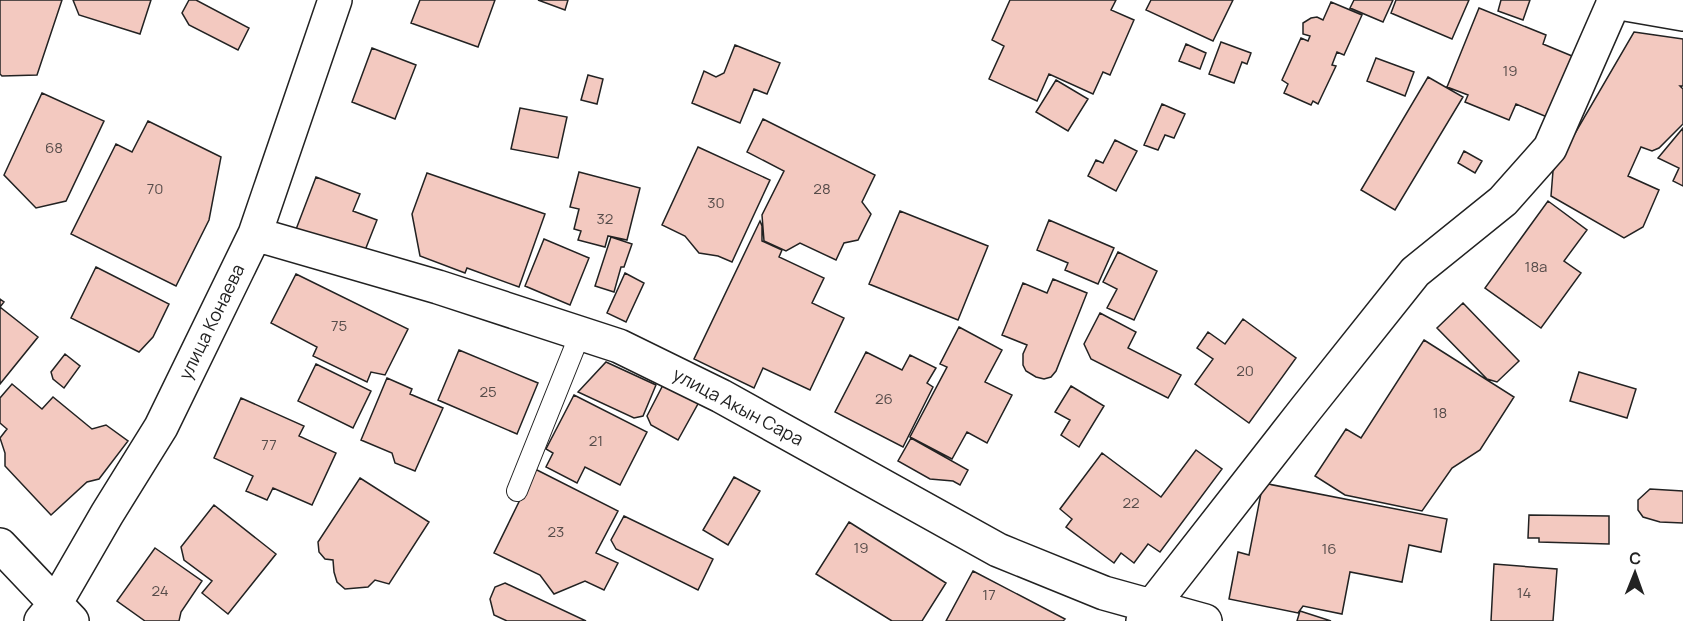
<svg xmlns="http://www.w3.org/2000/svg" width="1683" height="621" viewBox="0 0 1683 621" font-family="Manrope,sans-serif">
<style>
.building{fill:#f3c9c0;stroke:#222;stroke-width:1.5}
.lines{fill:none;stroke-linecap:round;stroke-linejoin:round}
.lane-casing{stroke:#222;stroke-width:22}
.street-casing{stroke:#222;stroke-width:36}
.lane{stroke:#fff;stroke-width:20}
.street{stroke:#fff;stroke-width:33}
.labels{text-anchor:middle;stroke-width:4.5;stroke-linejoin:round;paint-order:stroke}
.number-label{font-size:15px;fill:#564c4a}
.street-label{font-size:18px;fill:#222;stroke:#fff}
</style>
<rect width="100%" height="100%" fill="#fff"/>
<path class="building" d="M 0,0 L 62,0 L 37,75 L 2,76 L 0,74 Z
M 73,0 L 151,0 L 140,34 L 79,15 Z
M 189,0 L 196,0 L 249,28 L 238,50 L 189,25 L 182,13 Z
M 420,0 L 495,0 L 478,47 L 411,23 Z
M 538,0 L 568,0 L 565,10 Z
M 1010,0 L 1116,0 L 1111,10 L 1134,20 L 1110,75 L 1103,72 L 1093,94 L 1049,74 L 1037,101 L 989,79 L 1004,46 L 992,40 Z
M 1151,0 L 1233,0 L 1213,41 L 1146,10 Z
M 1354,0 L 1393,0 L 1383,22 L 1350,8 Z
M 1396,0 L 1469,0 L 1452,39 L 1391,13 Z
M 1501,0 L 1530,0 L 1523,20 L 1498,11 Z
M 1331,2 L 1362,15 L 1344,55 L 1337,52 L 1332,65 L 1336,66 L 1318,104 L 1313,101 L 1311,105 L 1284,93 L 1288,84 L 1282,80 L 1301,38 L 1308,41 L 1310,36 L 1303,34 L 1303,23 L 1311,18 L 1317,17 L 1323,20 Z
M 1479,8 L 1546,35 L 1543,44 L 1572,56 L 1547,117 L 1516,104 L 1509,120 L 1465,102 L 1468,95 L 1447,87 Z
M 1634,32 L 1683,39 L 1683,86 L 1680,86 L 1683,89 L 1683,124 L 1659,148 L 1652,151 L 1641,147 L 1628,176 L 1659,190 L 1643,227 L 1624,238 L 1551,196 L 1553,171 Z
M 1221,42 L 1251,53 L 1247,64 L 1242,62 L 1234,83 L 1209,74 Z
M 1186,44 L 1206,53 L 1200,69 L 1179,61 Z
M 735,45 L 780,63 L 767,94 L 754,89 L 740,123 L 692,103 L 704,71 L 716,77 L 724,73 Z
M 372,48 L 416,65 L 395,119 L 352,102 Z
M 1376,58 L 1414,72 L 1405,96 L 1367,81 Z
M 588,75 L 603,79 L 597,104 L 581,100 Z
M 1428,77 L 1463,97 L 1395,210 L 1361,190 Z
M 1056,80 L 1088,99 L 1068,131 L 1036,112 Z
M 42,93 L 104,121 L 66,201 L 36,208 L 4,175 Z
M 1162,104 L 1185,114 L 1174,138 L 1165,135 L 1158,150 L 1144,145 Z
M 520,108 L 567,117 L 558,158 L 511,149 Z
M 763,119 L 875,175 L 862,202 L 871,214 L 858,240 L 844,243 L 836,260 L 800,243 L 786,251 L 764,241 L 762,215 L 784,171 L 747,152 Z
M 148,121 L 221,157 L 209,220 L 176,286 L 71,234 L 116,144 L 132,152 Z
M 1683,128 L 1683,186 L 1673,181 L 1679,168 L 1658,158 Z
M 1115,140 L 1137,151 L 1116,191 L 1088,176 L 1096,160 L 1103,163 Z
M 698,147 L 770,180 L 732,262 L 718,256 L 699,253 L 685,236 L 662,225 Z
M 1464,151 L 1482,161 L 1475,173 L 1458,163 Z
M 579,172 L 640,188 L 627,240 L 608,236 L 605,247 L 578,240 L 581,231 L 574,229 L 579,209 L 570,207 Z
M 427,173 L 545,214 L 519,287 L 467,268 L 465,273 L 420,256 L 412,214 Z
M 316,177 L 360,194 L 353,211 L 377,220 L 362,258 L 295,232 Z
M 1548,201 L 1587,230 L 1564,261 L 1581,273 L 1541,328 L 1485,288 Z
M 900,211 L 988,246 L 958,320 L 869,284 Z
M 1049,220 L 1114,248 L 1098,284 L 1065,270 L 1068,263 L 1037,250 Z
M 760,221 L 762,226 L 762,241 L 782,250 L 779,257 L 824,278 L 812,303 L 844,318 L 810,390 L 763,368 L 754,388 L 694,359 Z
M 611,237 L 632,244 L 624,267 L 621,267 L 614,292 L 595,286 Z
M 544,239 L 589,258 L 570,305 L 525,286 Z
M 1118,252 L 1157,271 L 1134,320 L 1107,308 L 1117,289 L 1103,282 Z
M 96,267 L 169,304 L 153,337 L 139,352 L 71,318 Z
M 625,273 L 644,283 L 626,322 L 607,313 Z
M 296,274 L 408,329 L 385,375 L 371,372 L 367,382 L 313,356 L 317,347 L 271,323 Z
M 1053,279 L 1087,293 L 1056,371 L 1051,377 L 1044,379 L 1036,377 L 1026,371 L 1023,365 L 1023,354 L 1027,345 L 1002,335 L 1023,283 L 1047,293 Z
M 0,299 L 4,302 L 0,307 L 38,337 L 0,384 Z
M 1463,303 L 1519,361 L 1497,382 L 1487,379 L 1437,328 Z
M 1100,313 L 1136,332 L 1128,348 L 1181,375 L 1168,398 L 1091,359 L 1084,344 Z
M 1243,319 L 1296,358 L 1249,423 L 1195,384 L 1213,359 L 1197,348 L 1208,332 L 1225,344 Z
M 959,327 L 1002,350 L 985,382 L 1012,395 L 987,443 L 967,432 L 952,459 L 910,437 L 947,367 L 940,364 Z
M 1424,340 L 1514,397 L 1480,450 L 1452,468 L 1422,511 L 1345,495 L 1315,476 L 1346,429 L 1361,438 Z
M 459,350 L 538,383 L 517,434 L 438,400 Z
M 866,352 L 902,370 L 910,355 L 936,368 L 927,383 L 933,387 L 903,447 L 835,412 Z
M 65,354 L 80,366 L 64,388 L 53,379 L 51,372 Z
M 606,362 L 656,385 L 643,416 L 634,418 L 578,392 Z
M 316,364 L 371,391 L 353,428 L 298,401 Z
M 1579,372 L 1636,389 L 1627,418 L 1570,401 Z
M 387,378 L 412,389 L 410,394 L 443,408 L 415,471 L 395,463 L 392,453 L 361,440 Z
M 664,383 L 699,402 L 678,440 L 651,425 L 647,416 Z
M 12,384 L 42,409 L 53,397 L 92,429 L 106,425 L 128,441 L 99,479 L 87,482 L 51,515 L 5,466 L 5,453 L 0,438 L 7,429 L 0,423 L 0,398 Z
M 1071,386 L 1104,406 L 1079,447 L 1061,435 L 1070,420 L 1055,412 Z
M 574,395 L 647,432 L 620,485 L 585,467 L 577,483 L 546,467 L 553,453 L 546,449 Z
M 241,398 L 304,426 L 299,436 L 336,453 L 312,505 L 273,488 L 267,500 L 246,491 L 253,476 L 214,458 Z
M 911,438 L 968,470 L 960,485 L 953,481 L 930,479 L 898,461 Z
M 1196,450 L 1222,469 L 1160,552 L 1148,544 L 1134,563 L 1121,553 L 1114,563 L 1066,527 L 1072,519 L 1060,509 L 1102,453 L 1161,497 Z
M 535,469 L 618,511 L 596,553 L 618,563 L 604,590 L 585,581 L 554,594 L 540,575 L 494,553 Z
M 734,477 L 760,491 L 728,545 L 703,530 Z
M 360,478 L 429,522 L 389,584 L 375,580 L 368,587 L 345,589 L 337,582 L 334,572 L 333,560 L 325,559 L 319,552 L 318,542 Z
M 1263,483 L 1447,519 L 1441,552 L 1409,545 L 1402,582 L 1350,572 L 1342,614 L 1303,606 L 1298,613 L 1229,599 L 1238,552 L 1249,555 Z
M 1650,489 L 1683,491 L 1683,523 L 1660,522 L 1643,517 L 1638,510 L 1638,500 Z
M 214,505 L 276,554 L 228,614 L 202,593 L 212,581 L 184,560 L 181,547 Z
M 1529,515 L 1609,516 L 1609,544 L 1539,542 L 1539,538 L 1528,538 Z
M 624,516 L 713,559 L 698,590 L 616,549 L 611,540 Z
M 849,522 L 946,583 L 922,621 L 892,621 L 816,574 Z
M 155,548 L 202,581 L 181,612 L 179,621 L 145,621 L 117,601 Z
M 1494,564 L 1557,569 L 1553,621 L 1491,621 Z
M 973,571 L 1065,619 L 1063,621 L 946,621 Z
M 505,583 L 586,621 L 507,621 L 494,615 L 490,599 L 495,587 Z
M 1300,611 L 1331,621 L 1297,621 Z"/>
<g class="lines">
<defs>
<path id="lane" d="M 517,491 L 580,334"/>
<path id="street" d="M 1613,0 L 1614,2 L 1683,14
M 255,234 L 438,287 L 619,346 L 721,396 L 998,550 L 1104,593 L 1205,621
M 0,545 L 72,621
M 41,621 L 55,604 L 107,514 L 161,427 L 255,234 L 335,0
M 1143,621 L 1151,607 L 1305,410 L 1415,272 L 1503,201 L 1550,148 L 1614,2"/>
</defs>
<use href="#lane" class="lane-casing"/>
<use href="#street" class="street-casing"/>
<use href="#lane" class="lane"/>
<use href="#street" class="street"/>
</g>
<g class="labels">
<g class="number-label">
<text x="1510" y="76">19</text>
<text x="54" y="153">68</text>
<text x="155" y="194">70</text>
<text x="822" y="194">28</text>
<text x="716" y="208">30</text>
<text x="605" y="224">32</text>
<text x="1536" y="272">18а</text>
<text x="339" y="331">75</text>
<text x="1245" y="376">20</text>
<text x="488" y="397">25</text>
<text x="884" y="404">26</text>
<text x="1440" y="418">18</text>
<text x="596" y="446">21</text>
<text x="269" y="450">77</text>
<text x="1131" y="508">22</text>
<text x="556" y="537">23</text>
<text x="861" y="553">19</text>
<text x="1329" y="554">16</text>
<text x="160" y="596">24</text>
<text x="1524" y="598">14</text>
<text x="989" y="600">17</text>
</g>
<g class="street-label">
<text transform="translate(212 322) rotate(-64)" y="6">улица Конаева</text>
<text transform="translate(738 407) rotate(28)" y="6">улица Акын Сара</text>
</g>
</g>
<g transform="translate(1635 573) rotate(1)" stroke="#ffffff" stroke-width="4.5" paint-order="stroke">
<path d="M0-4.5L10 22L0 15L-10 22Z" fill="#222222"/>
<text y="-9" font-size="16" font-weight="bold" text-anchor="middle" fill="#222222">С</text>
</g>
</svg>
